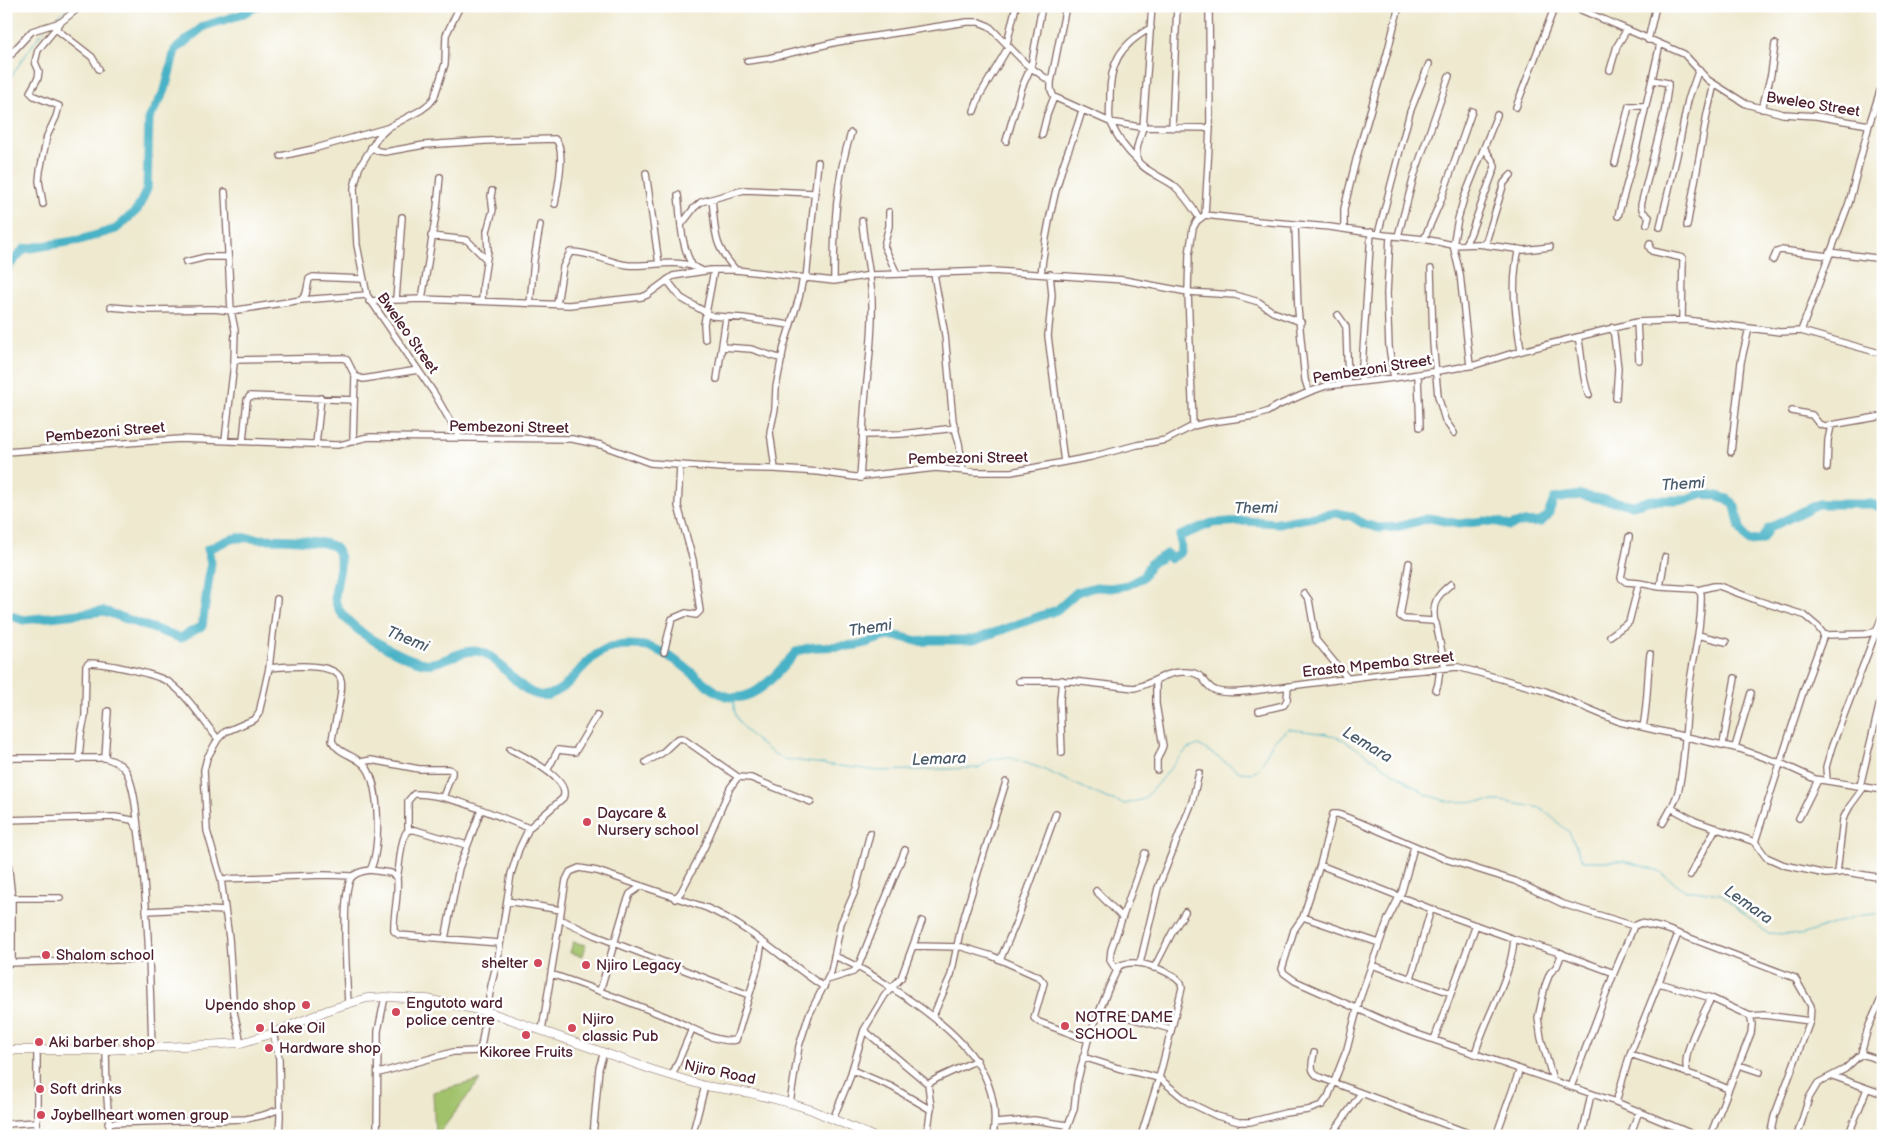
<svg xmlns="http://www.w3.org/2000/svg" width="1889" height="1142" viewBox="0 0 1889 1142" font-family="'Balsamiq Sans',sans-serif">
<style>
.green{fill:#a1c26b;stroke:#76704b}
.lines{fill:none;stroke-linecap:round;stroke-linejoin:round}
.stream{stroke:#48b2c6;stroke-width:1}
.river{stroke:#48b2c6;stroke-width:9}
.street-casing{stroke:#836664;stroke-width:8}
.secondary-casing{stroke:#836664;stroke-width:9}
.street{stroke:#fff;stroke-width:5.5}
.secondary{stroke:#fff;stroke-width:8}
.poi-dot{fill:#d1495b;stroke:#fff;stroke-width:2}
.labels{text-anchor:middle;stroke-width:5;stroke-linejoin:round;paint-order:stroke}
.street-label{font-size:15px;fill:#4a1f2b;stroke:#fff}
.poi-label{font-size:15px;fill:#4a1f2b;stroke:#fff;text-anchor:start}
.water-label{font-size:16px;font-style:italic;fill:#495a69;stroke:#fff}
</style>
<rect width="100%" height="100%" fill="#fff"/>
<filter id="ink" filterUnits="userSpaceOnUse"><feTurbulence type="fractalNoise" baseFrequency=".02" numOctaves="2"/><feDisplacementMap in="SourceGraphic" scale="10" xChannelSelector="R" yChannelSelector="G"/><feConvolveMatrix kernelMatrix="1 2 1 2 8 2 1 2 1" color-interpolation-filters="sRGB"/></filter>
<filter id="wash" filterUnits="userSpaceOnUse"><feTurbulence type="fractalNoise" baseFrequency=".0096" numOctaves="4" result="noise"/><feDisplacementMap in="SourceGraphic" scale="20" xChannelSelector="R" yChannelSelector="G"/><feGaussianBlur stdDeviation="1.12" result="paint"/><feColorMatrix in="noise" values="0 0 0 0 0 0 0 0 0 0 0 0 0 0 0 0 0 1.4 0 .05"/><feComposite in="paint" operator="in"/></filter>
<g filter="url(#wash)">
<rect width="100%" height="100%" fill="#eee9cf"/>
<path class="green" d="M 573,942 L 586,945 L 583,956 L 570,953 Z
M 480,1080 L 437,1136 L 435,1136 L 433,1092 Z"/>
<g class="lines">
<path class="stream" d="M 53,22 L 68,6
M 6,84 L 38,37 L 45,30
M 733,697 C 734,703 734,708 735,713 C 741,731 768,752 784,759 L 879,771 L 978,768 L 992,759 L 1008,757 L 1040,768 L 1106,798 L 1125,804 L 1144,799 L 1187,749 L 1199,745 L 1240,772 L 1252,773 L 1260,767 L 1273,742 L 1288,729 L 1327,734 L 1344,740 L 1427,795 L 1450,802 L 1501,801 L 1541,808 L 1569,832 L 1583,861 L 1623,861 L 1657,870 L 1685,890 L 1721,894 L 1767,933 L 1801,935 L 1856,916 L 1883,913"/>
<path class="river" d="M 6,269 L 24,249 L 80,240 L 116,229 L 137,210 L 147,189 L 149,119 L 165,90 L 175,50 L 204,26 L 240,15 L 257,6
M 6,614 L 23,620 L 104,611 L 180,638 L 202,626 L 211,563 L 208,549 C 217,546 227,539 236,538 C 243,537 251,538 259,539 C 277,539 314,539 330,545 C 334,546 336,548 338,552 C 342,560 340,569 338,578 C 337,584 335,591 335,597 C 335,615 366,637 380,644 C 392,651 420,666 433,663 C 451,660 465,646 484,653 C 504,661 523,701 549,695 C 559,692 566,685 573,678 C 595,652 608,641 644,646 C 657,648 667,655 678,662 C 691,671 703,683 717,692 C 750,712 777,673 796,652 C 816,643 840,649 862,644 C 872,642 881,636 892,636 C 906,635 917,645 930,640 L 974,640 L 1057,610 L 1077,592 L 1096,587 L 1111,588 L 1128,585 L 1143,577 L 1150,564 L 1167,554 L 1170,559 L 1181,552 L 1180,536 L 1212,523 L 1244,521 L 1279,523 L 1336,513 L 1351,516 L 1364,524 L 1379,528 L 1397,527 L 1430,518 L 1459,524 L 1484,521 L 1499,522 L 1509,526 L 1519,523 L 1541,522 L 1548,515 L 1554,499 L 1580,495 L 1633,505 L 1651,500 L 1686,500 L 1700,494 L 1714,495 L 1728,499 L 1735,506 L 1740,528 L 1748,541 L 1761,540 L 1769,528 L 1818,504 L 1872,504 L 1883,508"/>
</g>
</g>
<g filter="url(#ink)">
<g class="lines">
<defs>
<path id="street" d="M 1066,6 L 1051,82 L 1051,90 L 1054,97 L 1110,122 L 1140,127 L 1210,128
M 1152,6 L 1143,127 C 1141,136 1133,153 1138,161 C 1142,169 1165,179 1173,185 C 1184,194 1192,207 1200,219
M 1572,6 L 1684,54 L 1708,80 L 1746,104 L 1783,114 L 1816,116 L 1869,125
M 56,29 L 92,57 L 99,69
M 1648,40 L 1656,6
M 6,43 L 12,54
M 1007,43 L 1016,6
M 6,59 L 32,31 L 61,22 L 81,6
M 747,61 L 769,58 L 837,42 L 967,22 L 979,22 L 989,26 L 1026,64 L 1051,82
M 1610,70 L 1617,46 L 1626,31
M 1516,107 L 1555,6
M 1762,109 L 1771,74 L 1775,44
M 974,111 L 980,95 L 1009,46
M 1172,128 L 1177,6
M 1042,135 L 1047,115 L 1054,97
M 1006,141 L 1022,87 L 1031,67 L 1042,6
M 371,147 L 378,151 L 385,152 L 424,145 L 485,141 L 555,139 C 567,149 557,190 555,204
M 281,156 L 313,149 L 387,128
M 1138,161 C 1127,151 1117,137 1111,123 C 1108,117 1110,107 1110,100 C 1109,65 1119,45 1151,28
M 1615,163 L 1629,106 L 1646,106
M 646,173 L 659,264
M 225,192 L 231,311 L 235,330 L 234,364 L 225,440
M 678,195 C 681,219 680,243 692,265
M 712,199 C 716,232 712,244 736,270
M 43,204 L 39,181 L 40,171 L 47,136 L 56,117 L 59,106 L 34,96 L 30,92 L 38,78 L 39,71 L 35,62 L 38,50 L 61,22
M 889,212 L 889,226 L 884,246 L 897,274
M 1205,215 L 1258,221 L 1330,227 L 1384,235 L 1424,239 L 1453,245 L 1478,244 L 1524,250 L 1550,247
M 1618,216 L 1634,158 L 1660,44
M 1647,224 L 1649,217 L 1643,212 L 1641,205 L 1664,114 L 1668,87 L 1668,83 L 1652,80
M 681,225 L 694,208 L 701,202 L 744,190 L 814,193
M 1295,225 L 1298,309 L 1305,380 L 1309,392
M 1687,226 L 1707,114 L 1714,84
M 1660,227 L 1677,155 L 1688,100 L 1699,69
M 1344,229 L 1344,209 L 1357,156 L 1387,54 L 1399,6
M 1378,234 L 1410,112 L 1429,64
M 431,236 L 467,240 L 486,259
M 1390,236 L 1387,294 L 1389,347 L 1394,378
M 1398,236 L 1414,176 L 1449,76
M 1424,239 L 1441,200 L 1472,111
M 1650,243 L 1649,247 L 1652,251 L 1683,258 L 1682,320
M 1465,244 L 1470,235 L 1495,167 L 1494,163 L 1485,149
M 1485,245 L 1504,183 L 1511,175
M 1519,249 C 1510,284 1516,316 1521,351
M 1829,252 L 1883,259
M 1773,260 L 1777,251 L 1781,250 L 1828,256
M 186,262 L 206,257 L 228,257
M 1431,269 L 1433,343 L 1438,396 L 1445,420 L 1454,433
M 934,274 L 945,335 L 953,421 L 959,443 L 963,470
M 1041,274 C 1045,239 1051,205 1061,172 C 1067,151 1077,131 1082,110
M 1050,274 L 1052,295 L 1048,336 L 1064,462
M 806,279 L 818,162
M 667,280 L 681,298 L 712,316 L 743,318 L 790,325
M 834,281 C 834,231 835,180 851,133
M 422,299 L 437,208 L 440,177
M 301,300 L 367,295
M 396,300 L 402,217
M 369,301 L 422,299 L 569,305 L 642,297 L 647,295 L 673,276 L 711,270 L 736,270 L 834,281 L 871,275 L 993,271 L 1124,280 L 1188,292 L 1235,295 L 1259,302 L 1273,312 L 1301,322
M 482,301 L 483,284 L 488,251 L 487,231 L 493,210 L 491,196 L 492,191
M 530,304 L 534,260 L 540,225
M 557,304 L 563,267 L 570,252 C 588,251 610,263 628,265 C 653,267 679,257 701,270
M 111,307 L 146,310 L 214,309 L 231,311 L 301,300 L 306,294 L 309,279 L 313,277 L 363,279
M 1338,315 L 1343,322 L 1346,327 L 1348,383
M 1637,322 L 1639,360
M 1613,327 L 1618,368 L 1616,398
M 1801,331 L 1849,203 L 1869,125 L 1883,82
M 1578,337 C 1583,356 1581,377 1589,395
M 705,339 L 704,324 L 714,270
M 722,347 L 751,349 L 782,359
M 234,360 L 343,358 L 347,360 L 355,376 L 363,379 L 418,370
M 1470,366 L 1460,274 L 1453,245 L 1458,219 L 1464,198 L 1497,115
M 1418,375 L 1420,427
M 717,379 L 726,318
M 1361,381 L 1371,232
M 1792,411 L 1812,415 L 1819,424 L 1825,426 L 1883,416
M 1193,426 L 1188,292 L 1189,255 L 1193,228 L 1197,221 L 1205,215 L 1210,128 L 1209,6
M 863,435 L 901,434 L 956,428
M 460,438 L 434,393 L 367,295 L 357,245 L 354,188 L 359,168 L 378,137 L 389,127 L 421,110 L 429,104 L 434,98 L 445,64 L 446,35 L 460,6
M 243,441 L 247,400 L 250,396 L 354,400
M 353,442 L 355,376
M 316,444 L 321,398
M 6,452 L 180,439 L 337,445 C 349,444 358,438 370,437 L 572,439 L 601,445 L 650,463 L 722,468 L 775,469 L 819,472 L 855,477 L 936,468 L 976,472 L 1011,472 L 1091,457 L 1137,445 L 1166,440 L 1193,426 L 1205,423 L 1254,416 L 1267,412 L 1277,406 L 1309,392 L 1326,386 L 1394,378 L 1475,365 L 1510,354 L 1637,322 L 1686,320 L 1780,332 L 1801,331 L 1883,354
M 1731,452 L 1741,362 L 1749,328
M 1827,468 L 1828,440 L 1831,426
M 775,469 L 770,432 L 775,409 L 776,387 L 784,346 L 799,298 L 803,278
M 860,478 C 862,452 863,426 865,401 C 868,368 873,337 872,304 C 872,276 864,249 862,221
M 1629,537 L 1621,578 L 1626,582 L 1639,583
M 1409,563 L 1400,616 L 1404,619 L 1433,621 L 1436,623 L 1445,668
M 1660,587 L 1665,557
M 1698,590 L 1714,586 L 1719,586 L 1759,601 L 1804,615 L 1818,627 L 1824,635
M 1304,593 L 1309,600 L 1316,640 L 1348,679
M 1435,622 C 1431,604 1437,595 1451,584
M 1698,635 L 1726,642
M 1824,635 L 1865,634 L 1878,631 L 1883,632
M 1610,636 L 1629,622 L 1639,583 L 1660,587 L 1695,589 L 1698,590 L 1701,594 C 1702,626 1693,658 1689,689 C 1685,723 1686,760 1678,792 C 1675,803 1668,814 1663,823
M 664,652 L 672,619 L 686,613 L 696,615 L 700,611 L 693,560 L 678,506 L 680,466
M 269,668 C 283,667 336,660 341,680 C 344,693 333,727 332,741 C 339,755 357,755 366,767 C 380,784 381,852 370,870 C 364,871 356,872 352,877 C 340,890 347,982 348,1003
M 1156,680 L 1156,704 L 1163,746 L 1157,760 L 1157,770
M 1019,681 L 1073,681 L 1134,688 C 1150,685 1165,672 1182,672 C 1208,671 1202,687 1217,691 C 1228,694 1241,692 1252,691 L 1389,673 L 1458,667 L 1545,691 L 1620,722 L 1740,749 L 1780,763 L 1815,779 L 1883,790
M 1436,690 L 1438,684 L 1440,668
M 1259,711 L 1284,705 L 1287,700 L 1288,686
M 1643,727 C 1648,702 1647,679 1650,654
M 1723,744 L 1735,678
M 1735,747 L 1751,693
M 1062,753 L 1060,700 L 1062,680
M 6,758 L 105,758 C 115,761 124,765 128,775 C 135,792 136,811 138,828 C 148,901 150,975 152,1049
M 105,758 L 108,711
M 79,759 L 81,735 L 85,716 L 86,666 L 89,663 C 106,663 157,674 170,683 C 189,697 203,721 218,739
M 361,762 L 371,760 L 419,769 L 449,769 L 452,771 L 452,774 L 443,797
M 646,762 L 662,753 L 677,739 L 682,738 L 738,777
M 547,771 L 558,750 L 575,752 L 597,715
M 1827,781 L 1826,767 L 1832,746 L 1883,614
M 1860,786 L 1882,694
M 1671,808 L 1695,821 L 1755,842 L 1766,857 L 1784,865 L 1826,874 L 1846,872 L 1883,878
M 1799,818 L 1818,780
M 6,820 L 115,817 L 132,820 L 137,828
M 8,820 L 7,853 L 12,898 L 12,963
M 408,830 L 408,801 L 414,794 C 449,793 496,816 529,828
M 1755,842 L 1804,689 L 1824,635
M 1320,865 L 1431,909 L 1514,939 L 1560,953 L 1614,973
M 370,870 L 391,873 L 397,878 C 399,896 393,914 394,931 L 399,935 L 499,943
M 1837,873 L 1843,819 L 1850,806 L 1864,787
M 1690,875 L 1716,828
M 397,878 C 400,866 400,838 408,830 L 415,830 L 467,845
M 221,879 L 324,875 L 353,876
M 1096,891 L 1122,917
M 12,898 L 60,898
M 675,899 L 681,892 L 704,848 L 730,788 L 738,777 L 751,778 L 811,802
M 507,901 L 561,910
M 146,911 L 187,909 L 225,911
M 1303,917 L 1379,943
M 560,919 L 594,935 L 749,995
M 445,939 L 459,868 L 481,810
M 913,946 L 962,947 L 992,956 L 1039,977 L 1044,983 L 1034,1018 L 1039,1022 L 1088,1040
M 834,956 C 860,966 881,981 904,996 C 952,1029 1004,1070 993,1136
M 1000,960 L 1015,925 L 1056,813
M 6,963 L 148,959
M 1140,963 L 1158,888 L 1192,802 L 1199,773
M 1372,965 L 1451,993
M 1154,968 L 1172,933 L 1185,912
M 1116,970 L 1110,960 L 1111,950 L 1145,853
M 551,974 C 590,987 629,1002 667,1017 C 687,1024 714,1044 736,1040 L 758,966 L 762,942
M 1411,978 L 1431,909
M 827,980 L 853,972 L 858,967 L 905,850
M 1659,983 L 1711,998 L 1750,1016 L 1764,1015 L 1810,1021
M 600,991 L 625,907 L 630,894 L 640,887
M 1100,1010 L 1171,1029
M 933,1016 L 951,975 L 961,927 L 1006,782
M 542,1030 L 566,880 L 570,872 L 579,868 L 597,871 L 707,908 C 750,927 785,961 824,987
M 864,1030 L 928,1084
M 273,1033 L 279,1058 L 280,1117 L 279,1136
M 1434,1040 L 1476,925
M 241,1043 L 234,1012 L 229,938 L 221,879 L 207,831 L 204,770 L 207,758 L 218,739 L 225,732 L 255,719 L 259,713 L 269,668 L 277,599
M 37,1050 L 37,1136
M 106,1050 L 107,1097 L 110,1136
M 1314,1053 C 1312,1063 1309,1071 1319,1077 L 1476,1136
M 1475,1054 C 1486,1015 1511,980 1514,939
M 1630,1054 L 1702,1078 L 1728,1089
M 1861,1054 L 1883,1061
M 1083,1057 L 1118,1068 L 1159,1078 L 1188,1102 L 1217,1116 L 1239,1122 L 1250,1122 L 1285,1113 L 1308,1110 L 1322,1105 L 1328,1097 L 1347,1049 L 1360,998 L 1388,919 L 1402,891 L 1414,847
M 1739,1065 L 1760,1072
M 852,1070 L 892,1087 L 931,1110
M 379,1073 L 453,1052 L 477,1051 L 481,1047 L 491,986 L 498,958 L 511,874 L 519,849 L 529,828 L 563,798 C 572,779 523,756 510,749
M 1688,1074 C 1679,1056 1703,1015 1711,998
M 672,1076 L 692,1029
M 1833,1076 L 1883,1094
M 1553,1080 L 1541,1038 L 1538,1018 L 1545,986 L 1550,973 L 1557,966 L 1562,953
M 1571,1087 L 1614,973 L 1634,926
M 1616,1102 L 1630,1054 L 1678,934
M 790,1103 L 799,1046 L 809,1015 L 831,972 L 841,923 L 856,889 L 870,833
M 833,1119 L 849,1080 L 864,1030 L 885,995 L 901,978 L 922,921
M 108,1123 L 246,1119 L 264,1115 L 280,1109
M 995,1123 L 1034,1120 L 1067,1125
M 6,1124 L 36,1122
M 377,1136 L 378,1031 L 385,997
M 593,1136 L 599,1068 L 604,1052
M 692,1136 L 705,1086
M 927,1136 L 931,1107 L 928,1084 L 938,1078 L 977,1060
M 1064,1136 L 1074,1109 L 1077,1083 L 1088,1040 L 1109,987 L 1119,966 C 1135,957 1169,970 1181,983 L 1182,988 L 1159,1078 L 1141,1136
M 1331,1136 L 1361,1093
M 1496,1136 L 1520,1069
M 1582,1136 L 1591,1094
M 1630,1136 L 1639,1111
M 1697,1136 L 1616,1102 L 1405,1030 L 1295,981 L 1284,973 L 1282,969 L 1294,930 L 1303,917 L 1320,865 L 1333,814 L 1338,814 L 1361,823 L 1445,859 L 1515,881 L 1563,904 L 1634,926 L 1641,923 L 1666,929 L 1795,978 L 1811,1006 L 1810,1021 L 1774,1117 L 1770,1136
M 1710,1136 L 1751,1033 L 1752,1024 L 1750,1016
M 1797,1136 L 1809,1098 L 1818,1083 L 1845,1069 L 1861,1054 L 1868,1028 L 1883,995
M 1848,1136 L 1867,1089"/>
<path id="secondary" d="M 6,1050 L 106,1050 L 241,1043 L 273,1033 L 328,1010 L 367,998 L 385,997 L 427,999 L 492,1013 L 653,1070 L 705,1086 L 750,1093 L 790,1103 L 812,1110 L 872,1136"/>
</defs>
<use href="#street" class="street-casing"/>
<use href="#secondary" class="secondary-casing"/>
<use href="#street" class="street"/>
<use href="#secondary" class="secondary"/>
</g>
</g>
<g class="poi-dot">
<circle cx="587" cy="822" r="5"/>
<circle cx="46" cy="955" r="5"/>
<circle cx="538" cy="963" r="5"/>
<circle cx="586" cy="965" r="5"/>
<circle cx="306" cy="1005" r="5"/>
<circle cx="396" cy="1012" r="5"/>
<circle cx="1065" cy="1026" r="5"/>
<circle cx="260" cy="1028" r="5"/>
<circle cx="572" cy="1028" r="5"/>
<circle cx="526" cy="1035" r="5"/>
<circle cx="39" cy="1042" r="5"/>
<circle cx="269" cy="1048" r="5"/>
<circle cx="40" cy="1089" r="5"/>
<circle cx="41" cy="1115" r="5"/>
</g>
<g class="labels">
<g class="street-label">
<text transform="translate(1813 104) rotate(9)" y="5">Bweleo Street</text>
<text transform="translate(408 333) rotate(55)" y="5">Bweleo Street</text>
<text transform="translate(1372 369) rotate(-9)" y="5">Pembezoni Street</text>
<text transform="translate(509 427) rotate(1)" y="5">Pembezoni Street</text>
<text transform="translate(105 432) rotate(-5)" y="5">Pembezoni Street</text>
<text transform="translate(968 458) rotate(-1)" y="5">Pembezoni Street</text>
<text transform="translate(1378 664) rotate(-6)" y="5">Erasto Mpemba Street</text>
<text transform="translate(720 1072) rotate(12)" y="5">Njiro Road</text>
</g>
<g class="poi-label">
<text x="597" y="818">Daycare &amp;<tspan x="597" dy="17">Nursery school</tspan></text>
<text x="56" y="960">Shalom school</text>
<text x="528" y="968" text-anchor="end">shelter</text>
<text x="596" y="970">Njiro Legacy</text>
<text x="406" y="1008">Engutoto ward<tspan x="406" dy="17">police centre</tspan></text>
<text x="296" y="1010" text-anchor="end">Upendo shop</text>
<text x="1075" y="1022">NOTRE DAME<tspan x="1075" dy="17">SCHOOL</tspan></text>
<text x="582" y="1024">Njiro<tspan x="582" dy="17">classic Pub</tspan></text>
<text x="270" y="1033">Lake Oil</text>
<text x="49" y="1047">Aki barber shop</text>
<text x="279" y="1053">Hardware shop</text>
<text x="526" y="1057" text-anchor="middle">Kikoree Fruits</text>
<text x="50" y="1094">Soft drinks</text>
<text x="51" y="1120">Joybellheart women group</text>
</g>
<g class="water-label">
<text transform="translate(1683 483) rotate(-4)" y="6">Themi</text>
<text transform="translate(1256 507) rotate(-1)" y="6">Themi</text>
<text transform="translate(870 627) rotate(-9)" y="6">Themi</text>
<text transform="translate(408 638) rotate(22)" y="6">Themi</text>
<text transform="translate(1368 744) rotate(31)" y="6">Lemara</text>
<text transform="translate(939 758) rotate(-2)" y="6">Lemara</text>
<text transform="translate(1749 904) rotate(35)" y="6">Lemara</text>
</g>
</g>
<rect width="1889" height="1142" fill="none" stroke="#fff" stroke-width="25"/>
</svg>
